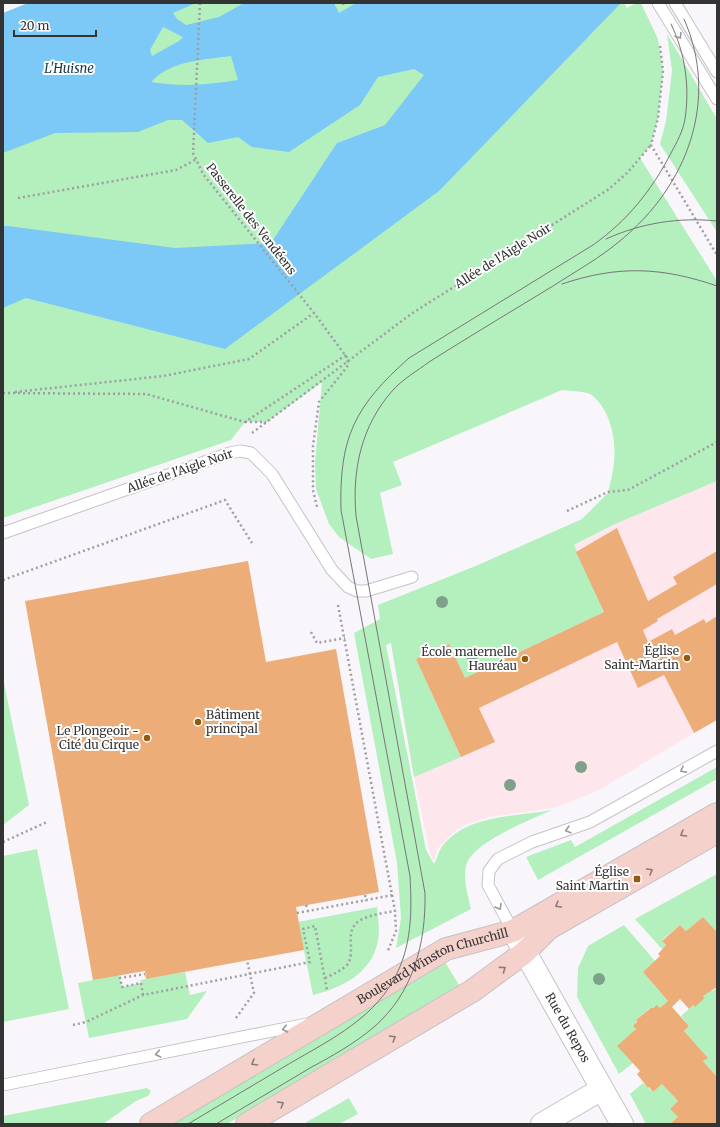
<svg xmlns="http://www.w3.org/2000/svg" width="720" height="1127" viewBox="0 0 720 1127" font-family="Merriweather,serif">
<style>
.education{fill:#fde7ec}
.green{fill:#b4efbe}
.water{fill:#7cc9f8;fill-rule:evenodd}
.building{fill:#ecad78}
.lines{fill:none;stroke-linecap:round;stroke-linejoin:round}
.lane-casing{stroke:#c5c2c7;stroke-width:13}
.street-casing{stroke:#c5c2c7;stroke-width:24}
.secondary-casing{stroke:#c5c2c7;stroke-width:24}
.path{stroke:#a09ea1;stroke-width:2.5;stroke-dasharray:2 3;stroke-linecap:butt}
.lane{stroke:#fff;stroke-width:11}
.street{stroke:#fff;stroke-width:22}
.secondary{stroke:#f4d1ca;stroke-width:22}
.tram{stroke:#777577;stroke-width:1}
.tree{fill:#7da289}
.oneway{stroke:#9a999a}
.oneway2{stroke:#8a7a78}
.poi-dot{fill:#915b10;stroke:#fff;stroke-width:1.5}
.labels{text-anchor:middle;stroke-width:4;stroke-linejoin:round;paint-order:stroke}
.street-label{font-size:12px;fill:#343334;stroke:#fff}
.poi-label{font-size:12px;fill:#343334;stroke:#fff;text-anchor:end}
.water-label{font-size:13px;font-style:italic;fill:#193b4f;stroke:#fff}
</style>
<rect width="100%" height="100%" fill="#f9f6fb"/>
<path class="education" d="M 717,481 L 717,616 L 706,623 L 704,619 L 675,635 L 672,629 L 648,642 L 694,733 L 601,789 L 578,799 L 554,808 L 490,817 L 465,825 L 453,833 L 438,848 L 434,861 L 430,853 L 414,777 L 391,643 L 615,524 Z"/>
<path class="green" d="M 73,3 L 624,3 L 627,8 L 636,3 L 641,3 L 658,39 L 663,71 L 658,118 L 651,145 L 640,158 L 717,281 L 717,481 L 615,524 L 574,545 L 604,612 L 465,678 L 449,644 L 416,659 L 461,757 L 414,777 L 391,643 L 386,645 L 426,850 L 434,864 C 437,860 438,853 441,848 C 465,814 516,817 552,810 C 531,820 471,842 466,866 C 463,879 468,896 471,909 L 396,948 L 401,918 L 397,863 L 354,633 L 380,619 L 378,605 L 478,565 L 582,519 L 609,492 L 613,492 L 608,492 C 616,464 618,440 606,413 C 602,406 597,398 590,394 C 582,391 570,391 562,390 L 393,462 L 402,485 L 380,493 L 393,554 L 371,559 L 339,537 L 329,524 L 316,489 L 315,462 L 322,382 L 267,422 L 245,422 L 231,440 L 3,518 L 3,98 Z
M 667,34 L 717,119 L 717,232 L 660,144 L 666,121 L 672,71 Z
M 3,678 L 29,805 L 3,825 Z
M 717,767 L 717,779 L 538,880 L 526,857 L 571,840 L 575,847 Z
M 37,849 L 69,1009 L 3,1022 L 3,856 Z
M 717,874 L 717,932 L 703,917 L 686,931 L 680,925 L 662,940 L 666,945 L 662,949 L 635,919 Z
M 377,907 C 378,918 380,930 378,941 C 372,973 342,988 313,995 L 298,922 Z
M 624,925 L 655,961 L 643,972 L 668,1001 L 660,1008 L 651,1007 L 636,1020 L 636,1029 L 618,1046 L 633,1063 L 619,1074 L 577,997 L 578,968 L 588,946 Z
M 443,959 L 459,985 L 227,1124 L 167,1124 Z
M 185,972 L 190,995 L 207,991 L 187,1019 L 89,1038 L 78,983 L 119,975 L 122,987 L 141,983 L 140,980 Z
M 717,987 L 717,1077 L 703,1061 L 707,1057 L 684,1031 L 689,1026 L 681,1016 L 693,1005 L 695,1007 L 705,998 L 703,996 L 711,990 L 713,991 Z
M 643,1083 L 653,1092 L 662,1084 L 678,1101 L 670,1109 L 678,1117 L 671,1124 L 646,1124 L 630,1094 Z
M 147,1088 L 151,1091 L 148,1096 L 136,1101 L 103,1124 L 3,1124 L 3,1116 Z
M 349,1098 L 358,1114 L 339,1124 L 303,1124 Z"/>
<path class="water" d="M 28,3 L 196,3 L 173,13 L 177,19 L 186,25 L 219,17 L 244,3 L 334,3 L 339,13 L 356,3 L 621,3 L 439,191 L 225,349 L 26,298 L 3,308 L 3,226 L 8,226 L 175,248 L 271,243 L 337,143 L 385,125 L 424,75 L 414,69 L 378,77 L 360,105 L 289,152 L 252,147 L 238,137 L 208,143 L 182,120 L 168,120 L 138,132 L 55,133 L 3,153 L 3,13 ZM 163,27 L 183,37 L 179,41 L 152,56 L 150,50 ZM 231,56 L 238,80 C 208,85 181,87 151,82 C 172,60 203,60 231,56 Z"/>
<path class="building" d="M 617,528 L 648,601 L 677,584 L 673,577 L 717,551 L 717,584 L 657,619 L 658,621 L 643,630 L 648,642 L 672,629 L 675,635 L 704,619 L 706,623 L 717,616 L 717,720 L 694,733 L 664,675 L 638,688 L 617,642 L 479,708 L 495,742 L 461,757 L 416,659 L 449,644 L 465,678 L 604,612 L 576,552 Z
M 248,561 L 266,662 L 336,649 L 379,892 L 296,907 L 304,950 L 146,979 L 145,971 L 93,980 L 25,601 Z
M 703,917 L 717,932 L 717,987 L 703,996 L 705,998 L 695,1007 L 693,1005 L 689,1009 L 680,999 L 672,1007 L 689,1026 L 684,1031 L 708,1058 L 703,1061 L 717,1077 L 717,1124 L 670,1124 L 678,1117 L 670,1109 L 678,1101 L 662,1084 L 653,1092 L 649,1087 L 648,1088 L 637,1074 L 640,1071 L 617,1046 L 636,1029 L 633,1026 L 637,1022 L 636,1020 L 652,1007 L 653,1008 L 657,1005 L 660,1008 L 668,1001 L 643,972 L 660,956 L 658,954 L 666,945 L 662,941 L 680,925 L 686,931 Z"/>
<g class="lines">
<defs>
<path id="lane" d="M 658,3 L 717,99
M 675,3 L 717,72
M 3,533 L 230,453 L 240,451 L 251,453 L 272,474 L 332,570 L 348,587 L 357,591 L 366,591 L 412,577
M 513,931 L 488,885 L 489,871 L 498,859 L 532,842 L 590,822 L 717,751
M 3,1085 L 307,1024"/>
<g id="street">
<path id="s1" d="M 513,931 L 622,1124"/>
<path d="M 542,1124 L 602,1089"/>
</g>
<g id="secondary">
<path id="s2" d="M 151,1124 L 446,949 L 513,931 L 717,814"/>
<path d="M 247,1124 L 472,991 L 524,953 L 549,928 L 717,832"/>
</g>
</defs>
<use href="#lane" class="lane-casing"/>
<use href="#street" class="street-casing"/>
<use href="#secondary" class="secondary-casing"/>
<path class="path" d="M 200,3 L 193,153 L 203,174 L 314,313 L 348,359 L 347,367 L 319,402 L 313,446 L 313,490 L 317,507
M 343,3 L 344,6
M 660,46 L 663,71 L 658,118 L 651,145 L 717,255
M 18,198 L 176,170 L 195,160
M 15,392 L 163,376 L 249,359 L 314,313
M 3,393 L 146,394 L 245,422 L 346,355
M 245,422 L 266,422
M 252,433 L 411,314 L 609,189 L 628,172 L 651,145
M 567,511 L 608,492 L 628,490 L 717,442
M 3,580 L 225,500 L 252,543
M 338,605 L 395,911 L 396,931 L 387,953
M 311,632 L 317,643 L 345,638
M 3,842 L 47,822
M 365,895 L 366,901
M 306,905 L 308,911
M 297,913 L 393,895
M 325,978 C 333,974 341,971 347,965 C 357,952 343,932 359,921 C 369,915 383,913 395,911
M 143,995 L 141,983 L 122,987 L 120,978 L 145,974
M 236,1018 L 254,993 L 247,960
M 73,1025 L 86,1022 L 143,995 L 310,962 L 303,929 L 315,926 L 327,990"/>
<use href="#lane" class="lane"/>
<use href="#street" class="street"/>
<use href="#secondary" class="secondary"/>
<path class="tram" d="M 606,239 C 641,223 679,217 717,221
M 562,284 C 618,265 662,267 717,286
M 188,1124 C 219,1105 251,1087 282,1068 C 322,1044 371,1022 394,979 C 412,947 412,911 410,876 L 341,510 C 339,437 355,406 409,358 L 593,245 C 627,221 652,190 671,153 C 677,142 683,131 685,119 C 690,86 685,53 671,24
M 216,1124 C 247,1105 279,1087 310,1068 C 332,1056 354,1044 374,1027 C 413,993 426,944 425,893 L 356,516 C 352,470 361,426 393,390 C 403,379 417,371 429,362 C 470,336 512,311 553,286 C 576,271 600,258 621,240 C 687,186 720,100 684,19"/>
</g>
<g class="tree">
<circle cx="442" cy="602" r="6"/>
<circle cx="472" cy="656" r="6"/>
<circle cx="581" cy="767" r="6"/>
<circle cx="510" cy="785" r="6"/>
<circle cx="599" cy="979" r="6"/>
</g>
<defs><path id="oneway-chevron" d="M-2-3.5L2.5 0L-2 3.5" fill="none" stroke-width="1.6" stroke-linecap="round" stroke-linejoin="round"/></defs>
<g class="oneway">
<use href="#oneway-chevron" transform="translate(679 36) rotate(58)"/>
<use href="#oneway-chevron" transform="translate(683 770) rotate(151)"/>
<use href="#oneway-chevron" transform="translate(568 830) rotate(164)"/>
<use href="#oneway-chevron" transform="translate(499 907) rotate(60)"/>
<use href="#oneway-chevron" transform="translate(285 1029) rotate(169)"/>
<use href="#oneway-chevron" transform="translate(158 1054) rotate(169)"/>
</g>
<g class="oneway2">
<use href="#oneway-chevron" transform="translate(683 834) rotate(150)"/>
<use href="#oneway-chevron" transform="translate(650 871) rotate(-30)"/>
<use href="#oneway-chevron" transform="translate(558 905) rotate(150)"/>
<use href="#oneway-chevron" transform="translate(503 969) rotate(-36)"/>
<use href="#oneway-chevron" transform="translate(393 1038) rotate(-31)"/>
<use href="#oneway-chevron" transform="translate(254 1063) rotate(149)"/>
<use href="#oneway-chevron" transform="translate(281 1104) rotate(-31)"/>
</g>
<g class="poi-dot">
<circle cx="687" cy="658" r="4"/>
<circle cx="525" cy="659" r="4"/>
<circle cx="198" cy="722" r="4"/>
<circle cx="147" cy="738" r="4"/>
<rect x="633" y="875" width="8" height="8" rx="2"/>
</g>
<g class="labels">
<g class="street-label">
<text transform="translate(251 219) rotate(52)" y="4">Passerelle des Vendéens</text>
<text transform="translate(503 256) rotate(-32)" y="4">Allée de l'Aigle Noir</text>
<text transform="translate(180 471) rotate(-19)" y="4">Allée de l'Aigle Noir</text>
<text dy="4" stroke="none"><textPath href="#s2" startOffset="324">Boulevard Winston Churchill</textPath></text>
<text dy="4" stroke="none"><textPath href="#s1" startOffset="111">Rue du Repos</textPath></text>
</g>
<g class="poi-label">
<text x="679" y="655">Église<tspan x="679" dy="14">Saint-Martin</tspan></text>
<text x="517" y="656">École maternelle<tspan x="517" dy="14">Hauréau</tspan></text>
<text x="206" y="719" text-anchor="start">Bâtiment<tspan x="206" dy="14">principal</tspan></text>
<text x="139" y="735">Le Plongeoir -<tspan x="139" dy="14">Cité du Cirque</tspan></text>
<text x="629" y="876">Église<tspan x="629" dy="14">Saint Martin</tspan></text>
</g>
<g class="water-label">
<text x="69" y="73">L'Huisne</text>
</g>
</g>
<rect width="720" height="1127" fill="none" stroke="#343334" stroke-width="8"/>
<path d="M14 30v6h82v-6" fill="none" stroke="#343334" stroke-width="2"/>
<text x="20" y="30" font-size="12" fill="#343334" stroke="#ffffff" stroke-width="3" paint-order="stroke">20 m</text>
</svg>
